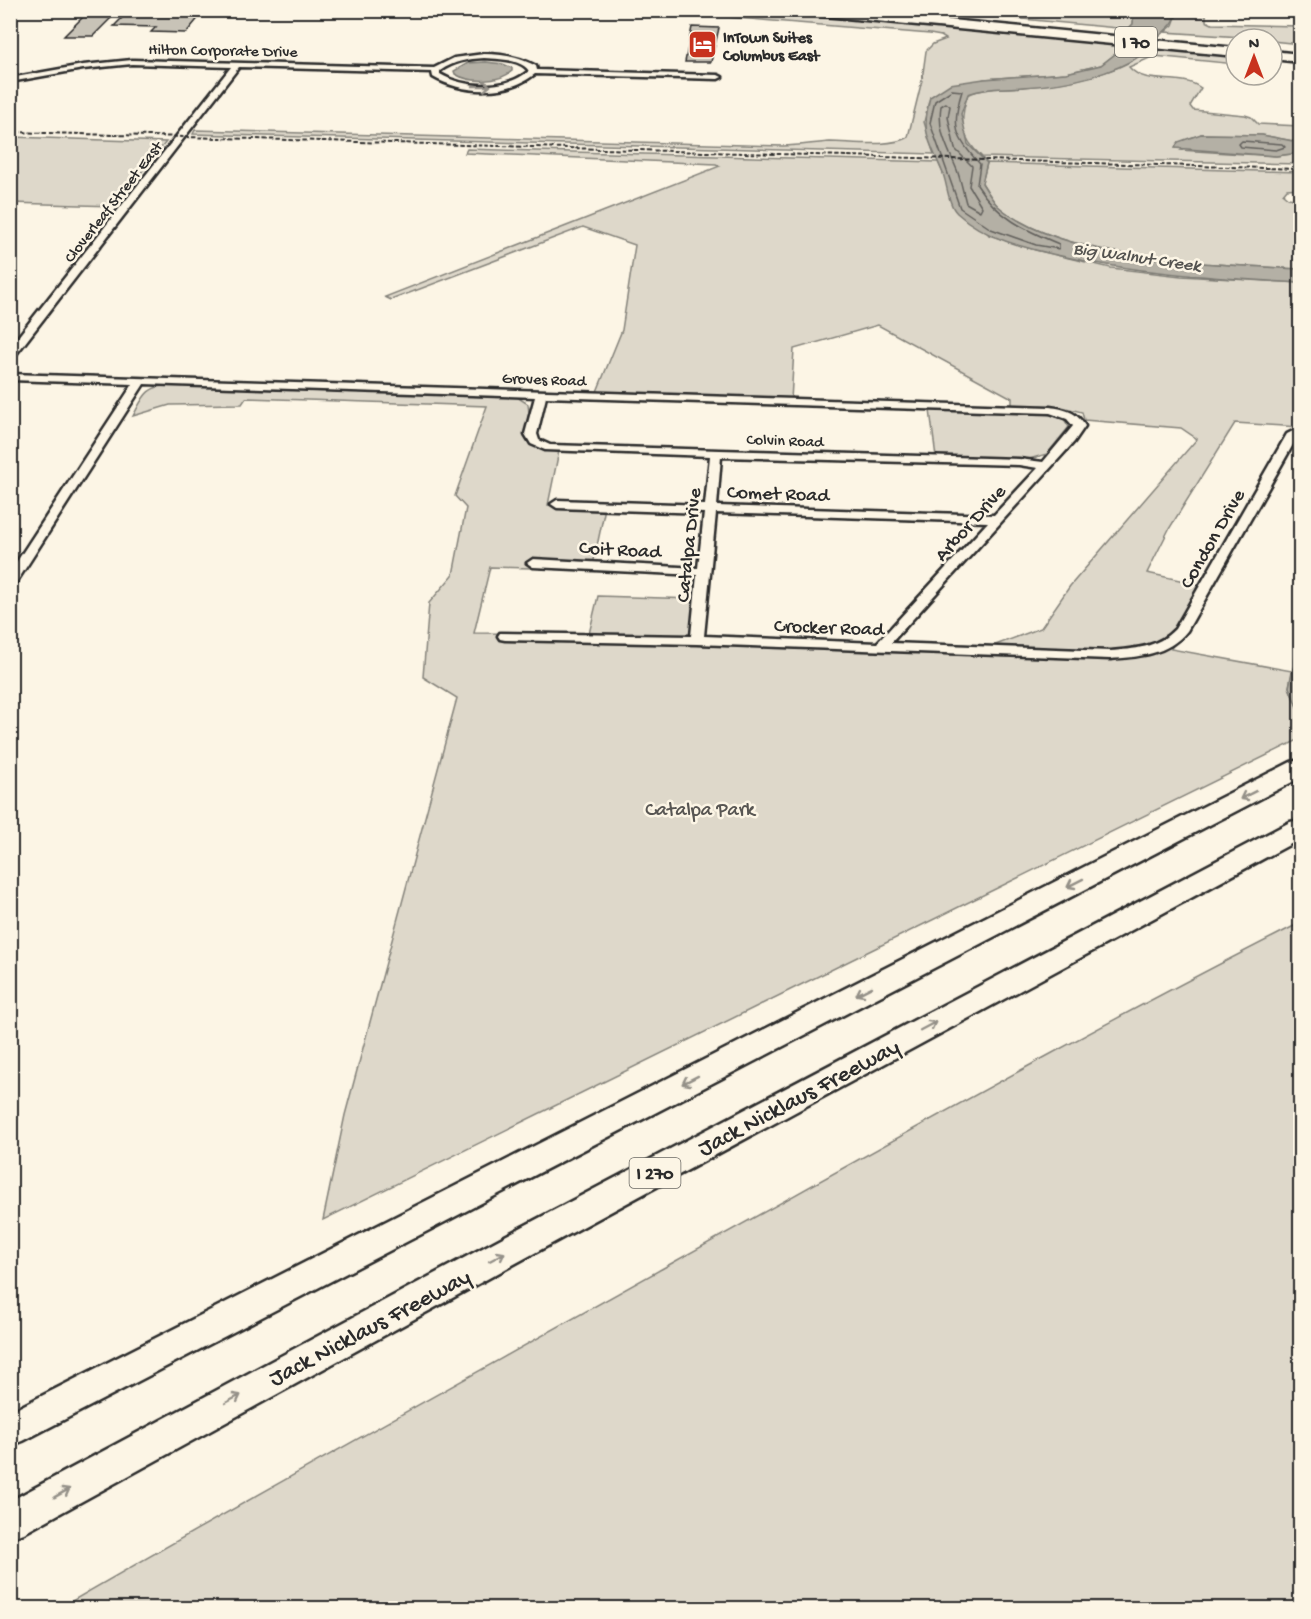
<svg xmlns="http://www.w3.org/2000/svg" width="1311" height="1619" viewBox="0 0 1311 1619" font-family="'Gochi Hand',sans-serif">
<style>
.green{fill:#ded8ca;stroke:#84827a;stroke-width:1.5}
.water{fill:#b4b0a5;stroke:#7d7b74;stroke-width:1.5}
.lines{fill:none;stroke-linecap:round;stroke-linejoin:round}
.shore{stroke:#62605c;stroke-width:1.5}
.building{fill:#c8c3b7;stroke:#2b2b2b;stroke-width:1.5}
.street-casing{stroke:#2b2b2b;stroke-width:5}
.highway-casing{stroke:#2b2b2b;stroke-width:5}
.street{fill:#fcf5e5;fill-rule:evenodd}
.highway{fill:#fcf5e5;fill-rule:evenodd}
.rail{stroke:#2b2b2b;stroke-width:2;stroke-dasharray:4.5 2;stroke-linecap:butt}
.oneway{stroke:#949088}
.labels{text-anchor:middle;stroke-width:5;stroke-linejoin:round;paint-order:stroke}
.far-poi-label{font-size:16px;font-weight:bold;fill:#2b2b2b;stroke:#fcf5e5;text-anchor:start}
.far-street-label{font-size:16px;fill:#2b2b2b;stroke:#fcf5e5}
.shield{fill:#fcf5e5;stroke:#6a6863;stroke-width:1.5}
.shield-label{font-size:18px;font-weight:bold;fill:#2b2b2b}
.far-water-label{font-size:18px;font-style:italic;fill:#545350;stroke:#fcf5e5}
.street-label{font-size:20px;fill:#2b2b2b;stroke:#fcf5e5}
.park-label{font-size:20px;fill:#585653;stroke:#fcf5e5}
.near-street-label{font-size:24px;fill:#2b2b2b;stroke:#fcf5e5}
</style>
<rect width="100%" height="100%" fill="#fcf5e5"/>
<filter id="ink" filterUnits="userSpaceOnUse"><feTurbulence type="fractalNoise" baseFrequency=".0167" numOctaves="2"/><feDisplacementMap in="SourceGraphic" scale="12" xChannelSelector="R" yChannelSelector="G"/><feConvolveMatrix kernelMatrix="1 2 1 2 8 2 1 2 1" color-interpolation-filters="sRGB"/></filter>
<g filter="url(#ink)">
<path class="green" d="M 653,11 L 767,11 L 1116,44 L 1119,51 L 1101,65 L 1066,73 L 984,79 L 930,97 L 924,122 L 934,154 L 193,134 L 195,130 L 783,146 C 799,146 814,143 830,142 C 851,142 890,148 908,137 L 922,80 L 926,51 L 933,44 L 946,39 L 941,36 L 930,34 Z
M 937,11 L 1134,11 L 1133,24 L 1128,29 Z
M 1168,11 L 1206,11 L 1206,21 L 1212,24 L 1300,26 L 1300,44 L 1272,41 L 1272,39 L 1165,32 L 1173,25 L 1176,17 Z
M 1150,47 L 1236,56 L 1236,64 L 1154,56 L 1129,67 C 1147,88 1180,72 1201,88 L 1190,106 L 1193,110 L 1245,115 L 1251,117 L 1258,124 L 1300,126 L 1300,146 L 1298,142 L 1262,135 L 1201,134 L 1181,150 L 1276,156 L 1299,153 L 1300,147 L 1300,164 L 982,157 C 960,137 959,121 968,94 C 987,87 1003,89 1023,87 C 1058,85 1126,74 1150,47 Z
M 11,137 L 166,142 L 114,206 L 11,203 Z
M 467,149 L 938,162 L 943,173 L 989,235 L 1035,250 L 1111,268 L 1181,276 L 1300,283 L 1300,427 L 1235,423 L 1169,529 L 1147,573 L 1198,584 L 1171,649 L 1292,671 L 1289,687 L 1300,714 L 1300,739 L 323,1220 L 345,1115 L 457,698 L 423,677 L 429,603 L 453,575 L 466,508 L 455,496 L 487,406 L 246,398 L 242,404 L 170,405 L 133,416 C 144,396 146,386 171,385 L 505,396 L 517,397 L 528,404 L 529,413 L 524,436 C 531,450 545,450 559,451 L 548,505 L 605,508 L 593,565 L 532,562 L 532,568 L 490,567 L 474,633 L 589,634 L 598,596 L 695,599 L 693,638 L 990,647 L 1041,628 L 1070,586 L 1197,439 L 1181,428 L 1084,420 L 1082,412 L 1062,407 L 1012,406 L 1012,398 L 878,325 L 794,349 L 791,400 L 596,394 L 622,330 L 635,245 L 583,227 L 391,300 L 385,297 L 720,166 L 716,164 L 465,153 Z
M 987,163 L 1300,172 L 1300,188 L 1287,189 L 1283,194 L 1288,198 L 1300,200 L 1300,269 C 1218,264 1062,262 998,206 C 992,200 987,190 982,183 Z
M 930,410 L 1044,413 L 1064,419 L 1069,427 L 1047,454 L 1029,459 L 936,457 Z
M 1300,923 L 1300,1608 L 60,1608 C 263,1490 469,1377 674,1262 C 882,1147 1088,1030 1300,923 Z"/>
<path class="water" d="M 1134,11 L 1168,11 L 1176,16 C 1172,27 1166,29 1158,37 C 1153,42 1149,50 1143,54 C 1109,76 1063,85 1023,87 C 1003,89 987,87 968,94 L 961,114 L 968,144 L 987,163 L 982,183 C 987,191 992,200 998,206 C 1062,262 1218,264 1300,269 L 1300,283 C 1220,278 1140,274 1061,256 C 1025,248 985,239 957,213 C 948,205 947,182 942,171 C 928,138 921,133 930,97 L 950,84 L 984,79 L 1066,73 L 1101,65 L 1119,51 L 1116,42 L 1133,24 Z
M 486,62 L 503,64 L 512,68 L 512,71 C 499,83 470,83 455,74 L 454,71 L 468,63 Z
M 1201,134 L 1262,135 L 1298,142 L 1300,146 L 1299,153 L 1276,156 L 1175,148 L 1178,142 Z
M 1300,637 L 1300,714 L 1289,687 Z"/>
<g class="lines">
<path class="shore" d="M 952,90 L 962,91 C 951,126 955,138 980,164 L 977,185 C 997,217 1025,230 1059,244 L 1059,249 L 1036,245 L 991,229 L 960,208 L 930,123 L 935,101 Z
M 946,103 L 950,106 L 948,117 L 955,149 L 972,166 L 969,186 L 982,207 L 980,211 L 966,203 C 963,192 961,181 957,170 C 948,148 937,131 941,106 Z
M 1242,141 L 1282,144 L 1285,147 L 1276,150 L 1241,147 L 1239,144 Z"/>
</g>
<path class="building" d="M 205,10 L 186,33 L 151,32 L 156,27 L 114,26 L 129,11 Z
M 86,14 L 114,15 L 93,36 L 64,36 Z
M 692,27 L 719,28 L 711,62 L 685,62 Z"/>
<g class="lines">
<defs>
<path id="street" d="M 484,54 C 503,54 519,57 536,66 L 537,70 L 718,75 L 722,77 L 718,79 L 535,74 C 508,96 462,94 433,77 L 432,72 L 239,67 L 14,357 L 10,358 L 10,347 L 231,67 L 132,64 L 83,69 L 10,82 L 10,78 L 83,65 L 132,60 L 434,68 L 454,58 ZM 484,58 C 499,59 521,59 529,71 C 506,90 465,89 440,74 L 440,71 C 454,61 468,59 484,58 Z
M 10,374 L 1050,407 C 1065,409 1077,412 1085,426 L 1074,442 L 891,643 L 1110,651 C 1135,649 1157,648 1175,629 L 1287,434 L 1293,431 L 1299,434 L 1187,631 C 1168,655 1138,657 1110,659 L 697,644 L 505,640 L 500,639 L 498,636 L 500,633 L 691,636 L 697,575 L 533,567 L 527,563 L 533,559 L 698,568 L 704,513 L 557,508 L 551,504 L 557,500 L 705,505 L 710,456 L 545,450 L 531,444 L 525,434 L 535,397 L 144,384 L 16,583 L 10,587 L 10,572 L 133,384 L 10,380 ZM 546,397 L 1050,413 L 1067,419 L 1073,426 L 1043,462 L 1019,459 L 550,445 L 539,440 L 537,434 ZM 721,457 L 1019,465 L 1038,468 L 994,515 L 717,506 ZM 716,513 L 988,522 L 877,643 L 704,636 Z"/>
<path id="highway" d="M 798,10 L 849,10 L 1236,48 L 1236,56 L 804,14 Z
M 1272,51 L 1300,54 L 1300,62 L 1272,59 Z
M 1300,760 L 1300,778 L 23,1441 L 10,1446 L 10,1412 L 1291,762 Z
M 1300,820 L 1300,839 L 529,1256 L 24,1533 L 10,1538 L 10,1501 L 505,1236 L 1290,822 Z"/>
</defs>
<use href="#street" class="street-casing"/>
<use href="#highway" class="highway-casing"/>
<use href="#street" class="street"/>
<use href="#highway" class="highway"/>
<path class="rail" d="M 10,132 L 1300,169"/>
</g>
<defs><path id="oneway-shaft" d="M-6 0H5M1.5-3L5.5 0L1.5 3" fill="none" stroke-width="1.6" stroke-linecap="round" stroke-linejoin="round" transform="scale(1.5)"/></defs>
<g class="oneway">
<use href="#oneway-shaft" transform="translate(482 86) rotate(-1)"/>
<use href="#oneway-shaft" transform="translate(1248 795) rotate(153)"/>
<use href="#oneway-shaft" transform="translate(1075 883) rotate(153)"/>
<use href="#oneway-shaft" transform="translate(864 991) rotate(153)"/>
<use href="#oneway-shaft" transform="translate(928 1026) rotate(-28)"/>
<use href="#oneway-shaft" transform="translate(690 1080) rotate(153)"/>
<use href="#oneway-shaft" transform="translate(497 1257) rotate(-28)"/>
<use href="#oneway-shaft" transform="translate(233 1399) rotate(-28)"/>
<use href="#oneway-shaft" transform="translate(62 1493) rotate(-29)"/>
</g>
</g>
<defs>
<symbol id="hotel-square" viewBox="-11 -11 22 22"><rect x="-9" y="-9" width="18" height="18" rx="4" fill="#c8321e" stroke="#fcf5e5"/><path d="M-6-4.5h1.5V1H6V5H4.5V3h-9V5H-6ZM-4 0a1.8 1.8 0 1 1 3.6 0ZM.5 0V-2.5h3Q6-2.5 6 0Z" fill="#fff"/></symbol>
</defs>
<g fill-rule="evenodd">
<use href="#hotel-square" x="686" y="28" width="33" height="33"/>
</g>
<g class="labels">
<g class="far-poi-label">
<text x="723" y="42">InTown Suites<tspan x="723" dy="18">Columbus East</tspan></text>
</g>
<g class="far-street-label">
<text transform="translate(223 49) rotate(1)" y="6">Hilton Corporate Drive</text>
<text transform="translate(112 201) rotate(-52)" y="6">Cloverleaf Street East</text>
<text transform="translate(544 378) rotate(2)" y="6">Groves Road</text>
<text transform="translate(785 439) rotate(2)" y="6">Colvin Road</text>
</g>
<g class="shield">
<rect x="1115" y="27" width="42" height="30" rx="4.5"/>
<rect x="629.5" y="1158" width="51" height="30" rx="4.5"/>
</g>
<g class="shield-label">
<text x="1136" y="48">I 70</text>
<text x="655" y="1179">I 270</text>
</g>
<g class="far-water-label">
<text transform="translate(1137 256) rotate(8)" y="6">Big Walnut Creek</text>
</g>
<g class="street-label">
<text transform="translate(778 492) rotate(2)" y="7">Comet Road</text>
<text transform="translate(969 522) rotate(-48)" y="7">Arbor Drive</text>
<text transform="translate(1211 538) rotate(-60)" y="7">Condon Drive</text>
<text transform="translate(687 545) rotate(-84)" y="7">Catalpa Drive</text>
<text transform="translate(620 548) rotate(3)" y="7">Coit Road</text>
<text transform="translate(829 626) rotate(2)" y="7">Crocker Road</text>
</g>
<g class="park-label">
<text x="700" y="815">Catalpa Park</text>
</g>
<g class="near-street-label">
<text transform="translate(798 1096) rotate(-28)" y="8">Jack Nicklaus Freeway</text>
<text transform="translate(369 1326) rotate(-28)" y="8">Jack Nicklaus Freeway</text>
</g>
</g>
<rect width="1311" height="1619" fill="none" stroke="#fcf5e5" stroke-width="36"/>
<rect x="18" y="18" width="1275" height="1583" fill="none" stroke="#2b2b2b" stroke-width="2" filter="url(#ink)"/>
<g transform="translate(1254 57)"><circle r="28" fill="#fcf5e5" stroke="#a8a49b" stroke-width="1.5"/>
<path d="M0-4.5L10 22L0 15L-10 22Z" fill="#c8321e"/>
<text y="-9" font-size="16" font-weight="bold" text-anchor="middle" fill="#2b2b2b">N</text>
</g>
</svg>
